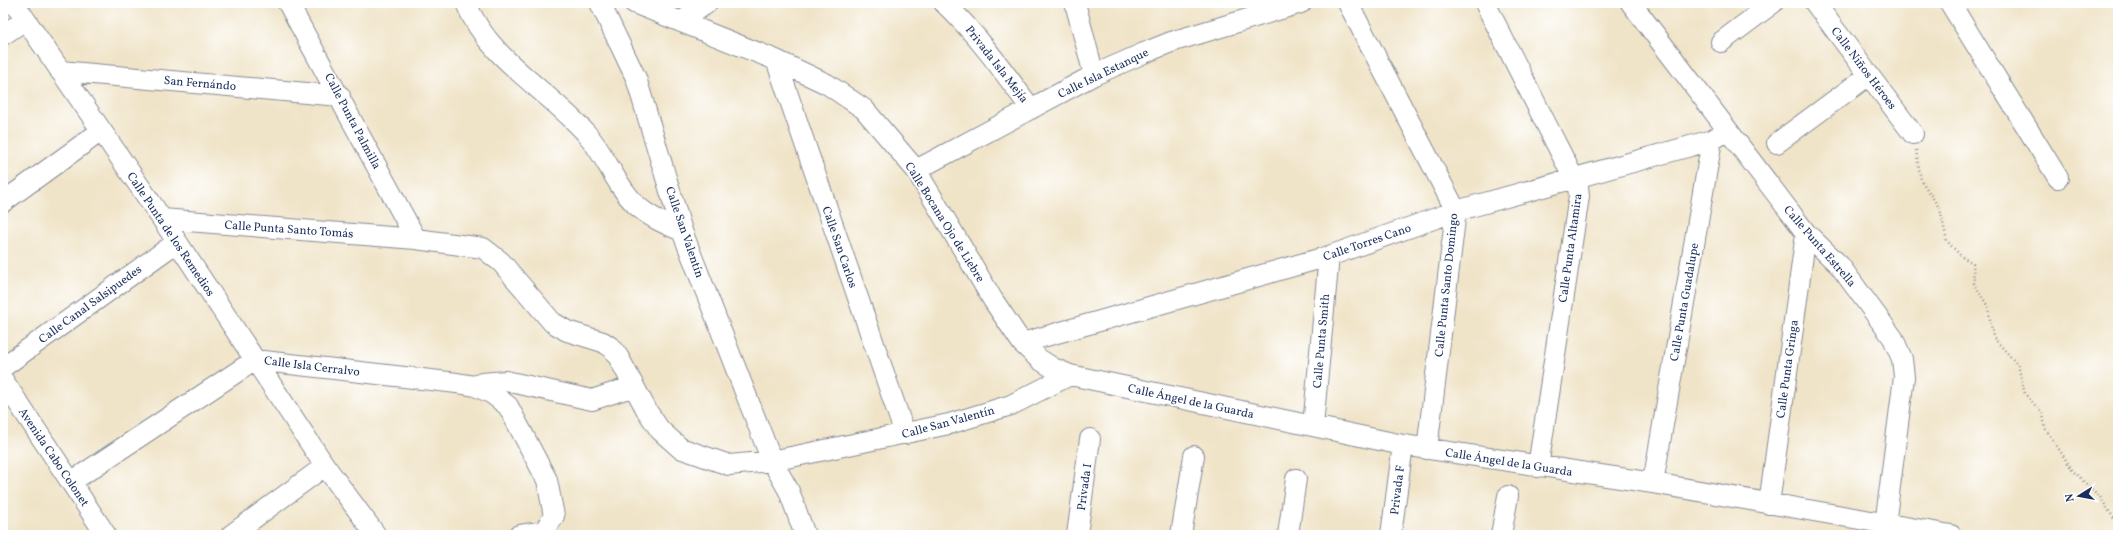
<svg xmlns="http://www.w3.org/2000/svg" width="2121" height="538" viewBox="0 0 2121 538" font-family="Vollkorn,serif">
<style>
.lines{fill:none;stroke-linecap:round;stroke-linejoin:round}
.minor-casing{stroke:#868a93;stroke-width:22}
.path{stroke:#868a93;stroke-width:2.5;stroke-dasharray:1 3;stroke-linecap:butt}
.minor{stroke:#fff;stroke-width:20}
.labels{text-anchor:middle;stroke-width:3.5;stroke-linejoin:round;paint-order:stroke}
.street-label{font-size:12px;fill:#1b2f5e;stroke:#fff}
</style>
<rect width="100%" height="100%" fill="#fff"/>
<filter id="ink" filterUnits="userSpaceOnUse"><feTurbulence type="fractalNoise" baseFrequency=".025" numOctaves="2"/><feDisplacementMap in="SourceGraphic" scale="8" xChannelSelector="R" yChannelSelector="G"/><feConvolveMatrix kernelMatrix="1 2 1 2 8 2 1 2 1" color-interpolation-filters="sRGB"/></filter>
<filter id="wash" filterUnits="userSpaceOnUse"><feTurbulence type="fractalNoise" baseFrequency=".012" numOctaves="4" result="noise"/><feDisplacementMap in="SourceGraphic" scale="16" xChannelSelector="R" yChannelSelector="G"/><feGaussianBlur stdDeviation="0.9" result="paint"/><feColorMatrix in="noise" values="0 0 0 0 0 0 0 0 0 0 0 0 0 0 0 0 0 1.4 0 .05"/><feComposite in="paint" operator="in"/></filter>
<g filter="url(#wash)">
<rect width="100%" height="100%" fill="#f0e4c8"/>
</g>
<g filter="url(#ink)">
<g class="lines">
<defs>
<path id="minor" d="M 14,3 L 162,219 L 325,466 L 376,535
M 288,3 L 416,239
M 466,3 C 488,59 547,89 585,132 C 605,153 614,183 635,204 C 649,217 665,224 682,231
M 600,3 L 636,78 L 682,231 L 772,461 L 789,491 L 805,535
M 634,3 L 776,60 L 827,84 L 864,109 L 916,170 L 993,300 L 1022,343 L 1039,359 L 1053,368 L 1070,375 L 1403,445 L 1653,483 L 1951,535
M 944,3 C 978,35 1004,72 1031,109
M 1075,3 L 1094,75
M 1348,3 L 1456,211 L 1427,449
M 1485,3 L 1578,187 L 1579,196 L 1538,467
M 1631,3 L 1806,233 L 1840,266 L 1893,338 L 1902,359 L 1904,377 L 1885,525
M 1815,3 L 1913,134
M 1950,3 L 2058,178
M 681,22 L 707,3
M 3,35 L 25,20
M 1721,42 L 1773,3
M 776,60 L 905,434
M 60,71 L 340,96
M 1777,143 L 1869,75
M 916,170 L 1094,75 L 1144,53 L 1171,42 L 1301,3
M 3,202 L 101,131
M 162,219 L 416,239 L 483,248 L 501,262 L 552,322 L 567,331 L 603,342 L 612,348 L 619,358 L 647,411 L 660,430 L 680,448 L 729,465 L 772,461 L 949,424 L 1011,405 L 1070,375
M 1022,343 L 1329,256 L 1456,211 L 1712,140
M 3,367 L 177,242
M 3,380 L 106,535
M 475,386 L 482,383 L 506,381 L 592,400 L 634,386
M 1313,426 L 1329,256
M 71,482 L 255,360 L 457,383 L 475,386 L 491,393 L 508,406 L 547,480 L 554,516 L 544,531 L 519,535
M 1653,483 L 1712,140 L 1722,134
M 1769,504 L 1806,233
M 231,535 L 325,466
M 1077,535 L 1090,439
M 1181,535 L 1194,456
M 1288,535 L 1296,479
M 1391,535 L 1403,445
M 1501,535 L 1508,496"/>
</defs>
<use href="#minor" class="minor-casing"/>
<path class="path" d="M 1916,150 L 1921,180 L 1940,209 L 1947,241 L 1962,257 L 1973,263 L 1974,283 L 1988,307 L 1993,337 L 2018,365 L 2025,394 L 2043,414 L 2045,428 L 2073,471 L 2100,497 L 2118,525"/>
<use href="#minor" class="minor"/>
</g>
</g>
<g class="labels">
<g class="street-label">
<text transform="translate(997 64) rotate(52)" y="4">Privada Isla Mejía</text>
<text transform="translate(1864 68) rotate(53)" y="4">Calle Niños Héroes</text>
<text transform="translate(1103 73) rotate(-26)" y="4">Calle Isla Estanque</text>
<text transform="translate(200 83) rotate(5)" y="4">San Fernándo</text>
<text transform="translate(353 121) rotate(62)" y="4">Calle Punta Palmilla</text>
<text transform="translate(945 222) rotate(58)" y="4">Calle Bocana Ojo de Liebre</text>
<text transform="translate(289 229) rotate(4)" y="4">Calle Punta Santo Tomás</text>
<text transform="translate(685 232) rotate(71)" y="4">Calle San Valentín</text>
<text transform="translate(171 234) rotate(56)" y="4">Calle Punta de los Remedios</text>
<text transform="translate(1367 242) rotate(-19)" y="4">Calle Torres Cano</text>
<text transform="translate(1820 246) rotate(49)" y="4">Calle Punta Estrella</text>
<text transform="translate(840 247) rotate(71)" y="4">Calle San Carlos</text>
<text transform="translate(1570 248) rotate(-82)" y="4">Calle Punta Altamira</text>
<text transform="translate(1446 285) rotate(-84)" y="4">Calle Punta Santo Domingo</text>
<text transform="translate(1684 302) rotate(-80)" y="4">Calle Punta Guadalupe</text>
<text transform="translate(90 304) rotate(-36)" y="4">Calle Canal Salsipuedes</text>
<text transform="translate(1321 341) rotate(-85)" y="4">Calle Punta Smith</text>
<text transform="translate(312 366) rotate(7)" y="4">Calle Isla Cerralvo</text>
<text transform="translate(1787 369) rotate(-82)" y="4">Calle Punta Gringa</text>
<text transform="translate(1191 401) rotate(12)" y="4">Calle Ángel de la Guarda</text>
<text transform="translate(948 422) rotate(-15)" y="4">Calle San Valentín</text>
<text transform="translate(54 457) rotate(56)" y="4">Avenida Cabo Colonet</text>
<text transform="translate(1509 462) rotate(9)" y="4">Calle Ángel de la Guarda</text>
<text transform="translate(1084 487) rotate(-82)" y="4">Privada I</text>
<text transform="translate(1397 490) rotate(-83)" y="4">Privada F</text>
</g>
</g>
<rect width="2121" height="538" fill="none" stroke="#fff" stroke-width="16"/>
<g transform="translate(2079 496) rotate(259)" stroke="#ffffff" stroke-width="3" paint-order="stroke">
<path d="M0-3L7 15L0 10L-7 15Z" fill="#1b2f5e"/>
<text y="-6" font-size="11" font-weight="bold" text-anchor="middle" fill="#1b2f5e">N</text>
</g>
</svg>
